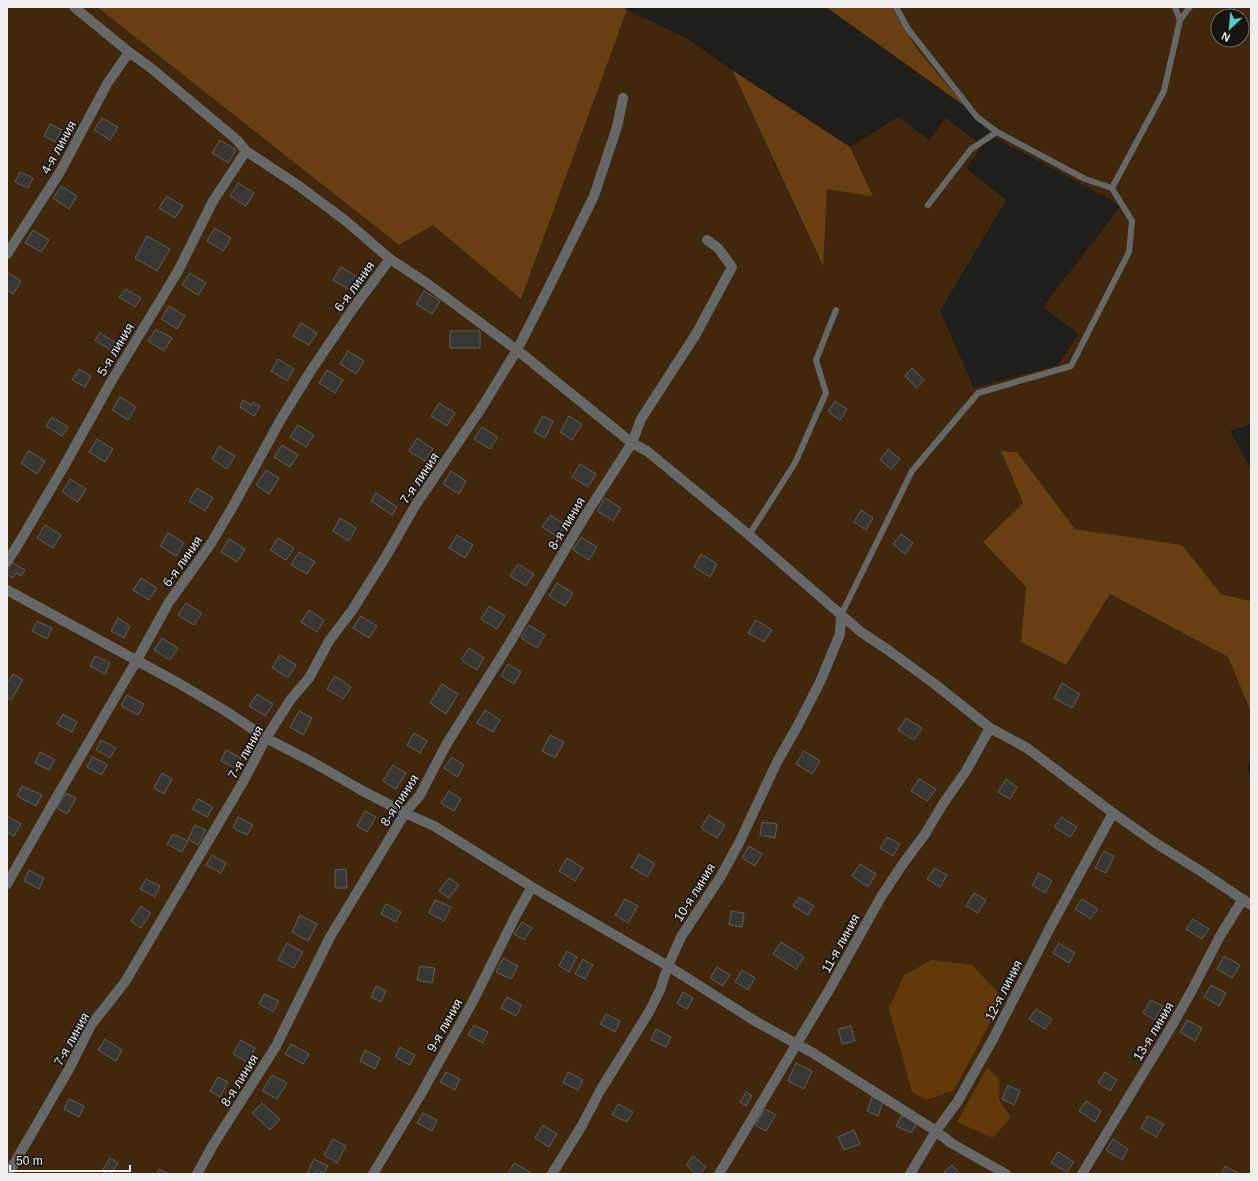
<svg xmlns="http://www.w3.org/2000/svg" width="1258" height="1181" viewBox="0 0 1258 1181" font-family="Arial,sans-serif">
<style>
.green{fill:#41280c;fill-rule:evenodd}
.forest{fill:#683f11}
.water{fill:#623a09}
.building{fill:#393734;stroke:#5f5c5a}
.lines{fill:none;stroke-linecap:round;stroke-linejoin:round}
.lane{stroke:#666868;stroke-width:6}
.street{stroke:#666868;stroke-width:10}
.labels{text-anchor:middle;stroke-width:3.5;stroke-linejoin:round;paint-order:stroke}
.street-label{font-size:13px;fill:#f0eeec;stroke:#171412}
</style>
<rect width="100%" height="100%" fill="#201e1b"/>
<path class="green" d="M 7,7 L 97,7 L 399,245 L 433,225 L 521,298 L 627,10 L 688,39 L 732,70 L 822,265 L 827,188 L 873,195 L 850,147 L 898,117 L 929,140 L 946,118 L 982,146 L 966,168 L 1006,200 L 940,311 L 974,388 L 1058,365 L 1079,334 L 1043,307 L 1120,207 L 1111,200 L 999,140 L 966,107 L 917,49 L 892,7 L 1251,7 L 1251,424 L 1230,431 L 1251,469 L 1251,601 L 1221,594 L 1182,545 L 1075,529 L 1017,452 L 1001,451 L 1023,503 L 983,542 L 1026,587 L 1021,642 L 1066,665 L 1110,594 L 1228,657 L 1251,712 L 1251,755 L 1247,770 L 1251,774 L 1251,1174 L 7,1174 ZM 1218,16 L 1242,16 L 1242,40 L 1218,40 Z"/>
<path class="forest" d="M 97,7 L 623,7 L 627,10 L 521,299 L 433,225 L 399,245 Z
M 826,7 L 892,7 L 917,49 L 966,107 Z
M 732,70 L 850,147 L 873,196 L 827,189 L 823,266 Z
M 1001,451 L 1017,452 L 1075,529 L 1182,545 L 1221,594 L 1251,601 L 1251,712 L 1228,657 L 1110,594 L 1066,665 L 1021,642 L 1026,587 L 983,542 L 1023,503 Z"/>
<path class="water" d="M 932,960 L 972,965 L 1003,998 L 954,1090 L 927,1100 L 912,1092 L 889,1009 L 904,975 Z
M 987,1068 L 999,1079 L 999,1100 L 1011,1117 L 993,1138 L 957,1122 Z"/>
<path class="building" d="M 102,118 L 118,127 L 110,140 L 94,130 Z
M 50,124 L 62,130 L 55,142 L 44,136 Z
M 220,140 L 236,150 L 228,163 L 212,153 Z
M 20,172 L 33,178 L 28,188 L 15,182 Z
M 238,183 L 254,193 L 246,206 L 230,196 Z
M 61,186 L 77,196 L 69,209 L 53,198 Z
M 167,196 L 183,206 L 175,218 L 159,208 Z
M 215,228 L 231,238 L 223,251 L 207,241 Z
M 33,230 L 49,240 L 41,252 L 25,243 Z
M 147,236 L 170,249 L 157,271 L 135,258 Z
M 341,267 L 357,277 L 349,290 L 333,280 Z
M 7,272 L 21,281 L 13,294 L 7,290 Z
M 190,273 L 206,283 L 198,295 L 182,285 Z
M 125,289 L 141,298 L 135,307 L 119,297 Z
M 424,291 L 440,301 L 432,314 L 416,304 Z
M 169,306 L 185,316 L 177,329 L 161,319 Z
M 301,323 L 317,333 L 309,345 L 293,336 Z
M 156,329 L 172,338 L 164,351 L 148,341 Z
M 450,331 L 480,331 L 480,348 L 450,348 Z
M 100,333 L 115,342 L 110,350 L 95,340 Z
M 348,351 L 364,361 L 356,374 L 340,364 Z
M 278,359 L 294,369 L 287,381 L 271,371 Z
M 912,368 L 924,380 L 917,388 L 905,376 Z
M 79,369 L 91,376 L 85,387 L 72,380 Z
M 327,370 L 343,380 L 335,393 L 319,383 Z
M 120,397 L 136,407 L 128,420 L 112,410 Z
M 243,400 L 251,405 L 253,402 L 260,406 L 254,416 L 240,407 Z
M 835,401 L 847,409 L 840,420 L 828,412 Z
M 439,403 L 455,413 L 447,426 L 431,416 Z
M 543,416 L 553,421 L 545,438 L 534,432 Z
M 569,416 L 582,424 L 572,440 L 560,432 Z
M 52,417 L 68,427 L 62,436 L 46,426 Z
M 298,425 L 314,435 L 306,447 L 290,437 Z
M 482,427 L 498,437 L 490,449 L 474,439 Z
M 417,438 L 433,449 L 425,461 L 409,451 Z
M 97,439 L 113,449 L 105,462 L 89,452 Z
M 282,445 L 298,455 L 290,467 L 274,457 Z
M 219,446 L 235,456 L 227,469 L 212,459 Z
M 888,449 L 900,459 L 891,469 L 880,460 Z
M 29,451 L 45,461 L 37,474 L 21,463 Z
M 580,464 L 596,474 L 588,487 L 572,477 Z
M 266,470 L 279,478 L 269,494 L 256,485 Z
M 451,471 L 466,481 L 459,494 L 443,484 Z
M 70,479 L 86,489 L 78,502 L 62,492 Z
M 197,488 L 213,498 L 205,511 L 189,501 Z
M 376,493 L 397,507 L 392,515 L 371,501 Z
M 605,498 L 621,508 L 613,521 L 597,511 Z
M 861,510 L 873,518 L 866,530 L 854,522 Z
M 550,515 L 566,525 L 558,537 L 542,527 Z
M 340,518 L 356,528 L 349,541 L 333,531 Z
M 45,525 L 61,535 L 53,548 L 37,538 Z
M 168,533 L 184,543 L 176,556 L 160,546 Z
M 901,534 L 913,543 L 905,554 L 893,544 Z
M 457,535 L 473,545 L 465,558 L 449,548 Z
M 581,537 L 597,547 L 589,560 L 573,550 Z
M 278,538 L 294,548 L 286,560 L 270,550 Z
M 229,539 L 245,549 L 237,562 L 221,552 Z
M 299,552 L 315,562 L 307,574 L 291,565 Z
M 701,554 L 717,564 L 710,577 L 694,567 Z
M 12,562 L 25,570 L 21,576 L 16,573 L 13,578 L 7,575 L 7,571 Z
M 518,564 L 534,574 L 526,586 L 510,576 Z
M 141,578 L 157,588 L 149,600 L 133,590 Z
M 557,583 L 573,593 L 565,606 L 549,596 Z
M 186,603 L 202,613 L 194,625 L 178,615 Z
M 489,606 L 505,616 L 497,629 L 481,619 Z
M 309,610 L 324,620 L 317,632 L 301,622 Z
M 361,616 L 377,626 L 369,638 L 353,628 Z
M 118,618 L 130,626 L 124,638 L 111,631 Z
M 756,620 L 772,630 L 764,642 L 748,633 Z
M 37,621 L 52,628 L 47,639 L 32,631 Z
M 529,625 L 545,635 L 537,648 L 521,638 Z
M 162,638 L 178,648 L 170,660 L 154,650 Z
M 469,648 L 484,658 L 477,670 L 461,660 Z
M 280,655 L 296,665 L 288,678 L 272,668 Z
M 95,656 L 110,663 L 105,674 L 90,666 Z
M 508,664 L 521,672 L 514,684 L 501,676 Z
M 13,674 L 23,680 L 11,700 L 7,697 L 7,683 Z
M 335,676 L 351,687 L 343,699 L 327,689 Z
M 1062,683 L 1080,694 L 1072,708 L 1054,698 Z
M 442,684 L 458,694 L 446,714 L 430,703 Z
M 257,694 L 273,704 L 265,716 L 249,706 Z
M 127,695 L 144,704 L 138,715 L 121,706 Z
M 485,710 L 500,720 L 493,732 L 477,723 Z
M 299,711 L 312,718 L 303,735 L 290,727 Z
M 63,714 L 77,722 L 72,732 L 57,724 Z
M 906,718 L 922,728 L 914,740 L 898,730 Z
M 414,733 L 427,741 L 420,753 L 407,745 Z
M 550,735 L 564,742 L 555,758 L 542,751 Z
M 101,740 L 116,748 L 110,758 L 96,750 Z
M 226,750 L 241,758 L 235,768 L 221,761 Z
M 804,751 L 820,761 L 812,774 L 796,764 Z
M 40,752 L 55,760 L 49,770 L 35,763 Z
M 92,757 L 107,764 L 102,775 L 87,767 Z
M 452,757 L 464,765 L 457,777 L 444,768 Z
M 393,765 L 406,773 L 396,789 L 383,781 Z
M 162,773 L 172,779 L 164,794 L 154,788 Z
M 919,779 L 936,789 L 927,801 L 911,791 Z
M 1006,779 L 1017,787 L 1010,799 L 998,792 Z
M 22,786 L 42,795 L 36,806 L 17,796 Z
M 449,791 L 461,799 L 454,811 L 441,803 Z
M 66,793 L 76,798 L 67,814 L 57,808 Z
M 198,799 L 213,807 L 207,817 L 192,809 Z
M 365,811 L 376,817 L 367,832 L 357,826 Z
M 709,815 L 725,825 L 717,838 L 701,828 Z
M 7,816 L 21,824 L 14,836 L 7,832 Z
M 238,817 L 253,825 L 247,835 L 233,828 Z
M 1061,817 L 1077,827 L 1070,837 L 1054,827 Z
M 762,822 L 777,824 L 775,838 L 760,835 Z
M 195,825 L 206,830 L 198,845 L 188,839 Z
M 173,834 L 188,841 L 182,852 L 167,844 Z
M 887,837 L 900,844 L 893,856 L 880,848 Z
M 749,846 L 762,854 L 755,866 L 742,858 Z
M 1104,851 L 1114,856 L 1106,873 L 1095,868 Z
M 639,854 L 655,864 L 647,877 L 631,867 Z
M 212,855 L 226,863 L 221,873 L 206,865 Z
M 567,858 L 583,868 L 575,881 L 559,871 Z
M 860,864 L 876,874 L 868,887 L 852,876 Z
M 935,868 L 947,875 L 940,887 L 927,879 Z
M 346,869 L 347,888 L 335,888 L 335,870 Z
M 29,870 L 44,878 L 39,889 L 24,881 Z
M 1039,873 L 1052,881 L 1045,893 L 1032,885 Z
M 449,878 L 459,885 L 449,898 L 439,891 Z
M 146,879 L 160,886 L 155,897 L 140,889 Z
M 974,893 L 986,900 L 978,913 L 966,906 Z
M 799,897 L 814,906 L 808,915 L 793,906 Z
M 625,899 L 638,906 L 628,923 L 615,915 Z
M 1082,899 L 1098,909 L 1091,919 L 1075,909 Z
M 435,900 L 451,907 L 444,921 L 429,913 Z
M 386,904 L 401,912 L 396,922 L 381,914 Z
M 141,906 L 151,913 L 141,928 L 131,921 Z
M 731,911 L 744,913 L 742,927 L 729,925 Z
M 300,915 L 317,924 L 308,941 L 292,932 Z
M 1193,919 L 1209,929 L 1202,939 L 1186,929 Z
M 522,922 L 532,928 L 524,940 L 514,934 Z
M 781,942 L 804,957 L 796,969 L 773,954 Z
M 287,943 L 303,952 L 294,968 L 278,960 Z
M 1059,943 L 1075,953 L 1069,963 L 1053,953 Z
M 567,951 L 577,957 L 569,972 L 559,966 Z
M 1224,956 L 1240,965 L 1232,978 L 1217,969 Z
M 503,958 L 518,966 L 511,979 L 496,972 Z
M 583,959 L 593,965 L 585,979 L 575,974 Z
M 420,966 L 435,968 L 432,983 L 417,980 Z
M 717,967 L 730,975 L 723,986 L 710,978 Z
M 742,970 L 755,978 L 748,990 L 735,982 Z
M 1211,985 L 1226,993 L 1219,1006 L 1204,997 Z
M 376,986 L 386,991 L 381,1002 L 371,997 Z
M 683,992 L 693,998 L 687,1009 L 677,1004 Z
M 264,994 L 279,1001 L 273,1012 L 259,1004 Z
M 507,997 L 522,1005 L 516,1016 L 501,1008 Z
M 1151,1000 L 1163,1006 L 1155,1020 L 1143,1013 Z
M 1036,1009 L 1052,1019 L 1045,1029 L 1029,1019 Z
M 606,1014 L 620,1021 L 615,1032 L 600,1024 Z
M 1187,1020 L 1202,1028 L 1195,1041 L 1180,1032 Z
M 474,1025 L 488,1032 L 483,1043 L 468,1035 Z
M 851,1026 L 855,1041 L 842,1044 L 838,1029 Z
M 656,1029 L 671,1037 L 666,1047 L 651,1040 Z
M 105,1039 L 122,1050 L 116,1061 L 98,1050 Z
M 241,1040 L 255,1048 L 247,1062 L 233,1054 Z
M 291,1044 L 309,1054 L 303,1064 L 285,1054 Z
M 400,1047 L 415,1055 L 410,1065 L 395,1057 Z
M 365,1050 L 380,1058 L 375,1069 L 360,1061 Z
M 796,1063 L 812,1071 L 804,1089 L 788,1081 Z
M 446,1072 L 460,1079 L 455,1090 L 440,1082 Z
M 568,1072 L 583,1080 L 578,1090 L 563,1083 Z
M 1105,1072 L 1117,1080 L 1110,1091 L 1098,1083 Z
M 272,1075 L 287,1083 L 277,1099 L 262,1091 Z
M 218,1077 L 228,1082 L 220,1097 L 210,1091 Z
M 1008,1085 L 1020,1091 L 1014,1105 L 1002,1099 Z
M 746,1092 L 752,1096 L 746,1106 L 740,1102 Z
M 872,1097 L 883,1102 L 878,1116 L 867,1111 Z
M 69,1099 L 84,1106 L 79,1117 L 64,1109 Z
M 1086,1101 L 1101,1111 L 1095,1122 L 1079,1111 Z
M 262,1103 L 280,1119 L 270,1130 L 252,1113 Z
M 618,1104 L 633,1112 L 627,1122 L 612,1115 Z
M 765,1109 L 776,1115 L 766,1131 L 755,1125 Z
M 423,1113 L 437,1120 L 432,1131 L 417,1123 Z
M 902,1115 L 917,1123 L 911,1133 L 896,1126 Z
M 1148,1116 L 1164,1124 L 1156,1137 L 1141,1128 Z
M 543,1125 L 557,1134 L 549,1147 L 535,1138 Z
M 854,1130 L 860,1144 L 844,1150 L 838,1137 Z
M 333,1139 L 346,1146 L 337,1163 L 324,1155 Z
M 1113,1139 L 1128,1149 L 1122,1160 L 1106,1150 Z
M 1058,1152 L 1074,1162 L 1067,1172 L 1051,1163 Z
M 693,1156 L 706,1167 L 700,1174 L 696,1174 L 686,1165 Z
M 110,1158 L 118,1163 L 111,1174 L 107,1174 L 102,1171 Z
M 314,1159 L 328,1166 L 324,1174 L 317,1170 L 315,1174 L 307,1173 Z
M 514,1163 L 530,1172 L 529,1174 L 508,1174 Z
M 952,1165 L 960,1174 L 945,1174 L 944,1172 Z
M 1225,1166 L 1240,1174 L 1221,1174 Z
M 159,1169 L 169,1174 L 157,1174 Z"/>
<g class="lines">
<path class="lane" d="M 896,7 L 908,29 L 977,117 L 997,132 L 1085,179 L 1112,188
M 1175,7 L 1180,20
M 928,205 L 971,149 L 997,132
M 749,535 L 795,463 L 826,393 L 816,360 L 836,310
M 841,615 L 912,471 L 978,393 L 1071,366 L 1129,252 L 1132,221 L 1112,188 L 1164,91 L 1180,20 L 1190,7"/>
<path class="street" d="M 74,7 L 129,52 L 151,68 L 237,140 L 246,151 L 299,186 L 346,221 L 390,259 L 425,282 L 517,350 L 632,443 L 647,451 L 749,535 L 861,632 L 888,650 L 936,685 L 990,728 L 1027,748 L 1113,813 L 1157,844 L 1202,872 L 1251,905
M 7,254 L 60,172 L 107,84 L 129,52
M 7,562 L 19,543 L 63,468 L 112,380 L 178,271 L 213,201 L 246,151
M 7,590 L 180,684 L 224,710 L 266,738 L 314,763 L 361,790 L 405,813 L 434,826 L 532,887 L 668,966 L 755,1021 L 813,1053 L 936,1131 L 951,1143 L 1006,1174
M 7,884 L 59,793 L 137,660 L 169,602 L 210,545 L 232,508 L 281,419 L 312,369 L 352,310 L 390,259
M 8,1174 L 69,1069 L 91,1025 L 125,982 L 243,782 L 266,738 L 291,699 L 309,678 L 329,641 L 353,609 L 385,558 L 415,506 L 482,407 L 517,350 L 543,299 L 594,196 L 617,127 L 623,98
M 197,1174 L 213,1145 L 276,1046 L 330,937 L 405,813 L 420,795 L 446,745 L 511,641 L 585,516 L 632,443 L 641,419 L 696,334 L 732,267 L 718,248 L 707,240
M 373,1174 L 421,1094 L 472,1003 L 517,913 L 532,887
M 552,1174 L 581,1127 L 600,1091 L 649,1012 L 660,990 L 668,966 L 681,937 L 721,876 L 739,843 L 777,762 L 798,725 L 820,682 L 840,634 L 841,615
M 719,1174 L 829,990 L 881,897 L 902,865 L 925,834 L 943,804 L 966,771 L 990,728
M 910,1174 L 936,1131 L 958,1101 L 993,1039 L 1052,924 L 1113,813
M 1082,1174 L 1170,1029 L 1191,992 L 1220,936 L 1243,899"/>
</g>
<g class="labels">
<g class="street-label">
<text transform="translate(58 147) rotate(-61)" y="5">4-я линия</text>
<text transform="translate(354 286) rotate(-54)" y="5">6-я линия</text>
<text transform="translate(115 349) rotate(-59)" y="5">5-я линия</text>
<text transform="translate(419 478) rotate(-56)" y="5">7-я линия</text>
<text transform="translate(566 523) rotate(-59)" y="5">8-я линия</text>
<text transform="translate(182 561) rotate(-55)" y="5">6-я линия</text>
<text transform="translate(245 752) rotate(-61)" y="5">7-я линия</text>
<text transform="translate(399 800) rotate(-57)" y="5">8-я линия</text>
<text transform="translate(694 892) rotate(-58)" y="5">10-я линия</text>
<text transform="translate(840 943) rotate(-61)" y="5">11-я линия</text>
<text transform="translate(1003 990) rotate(-63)" y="5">12-я линия</text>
<text transform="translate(444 1025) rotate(-61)" y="5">9-я линия</text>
<text transform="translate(1153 1031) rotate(-59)" y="5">13-я линия</text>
<text transform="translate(71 1039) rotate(-61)" y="5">7-я линия</text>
<text transform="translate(239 1080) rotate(-58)" y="5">8-я линия</text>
</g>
</g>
<rect width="1258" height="1181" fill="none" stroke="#f0eeec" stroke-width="16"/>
<g transform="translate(1230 28) rotate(206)"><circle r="19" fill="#171412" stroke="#6e6b69"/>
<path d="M0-3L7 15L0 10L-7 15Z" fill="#53cdcb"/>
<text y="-6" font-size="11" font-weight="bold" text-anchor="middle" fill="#f0eeec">N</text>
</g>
<path d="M10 1165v6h120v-6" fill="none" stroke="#f0eeec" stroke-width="2"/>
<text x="16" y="1165" font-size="12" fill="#f0eeec" stroke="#171412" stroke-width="3" paint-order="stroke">50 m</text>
</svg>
